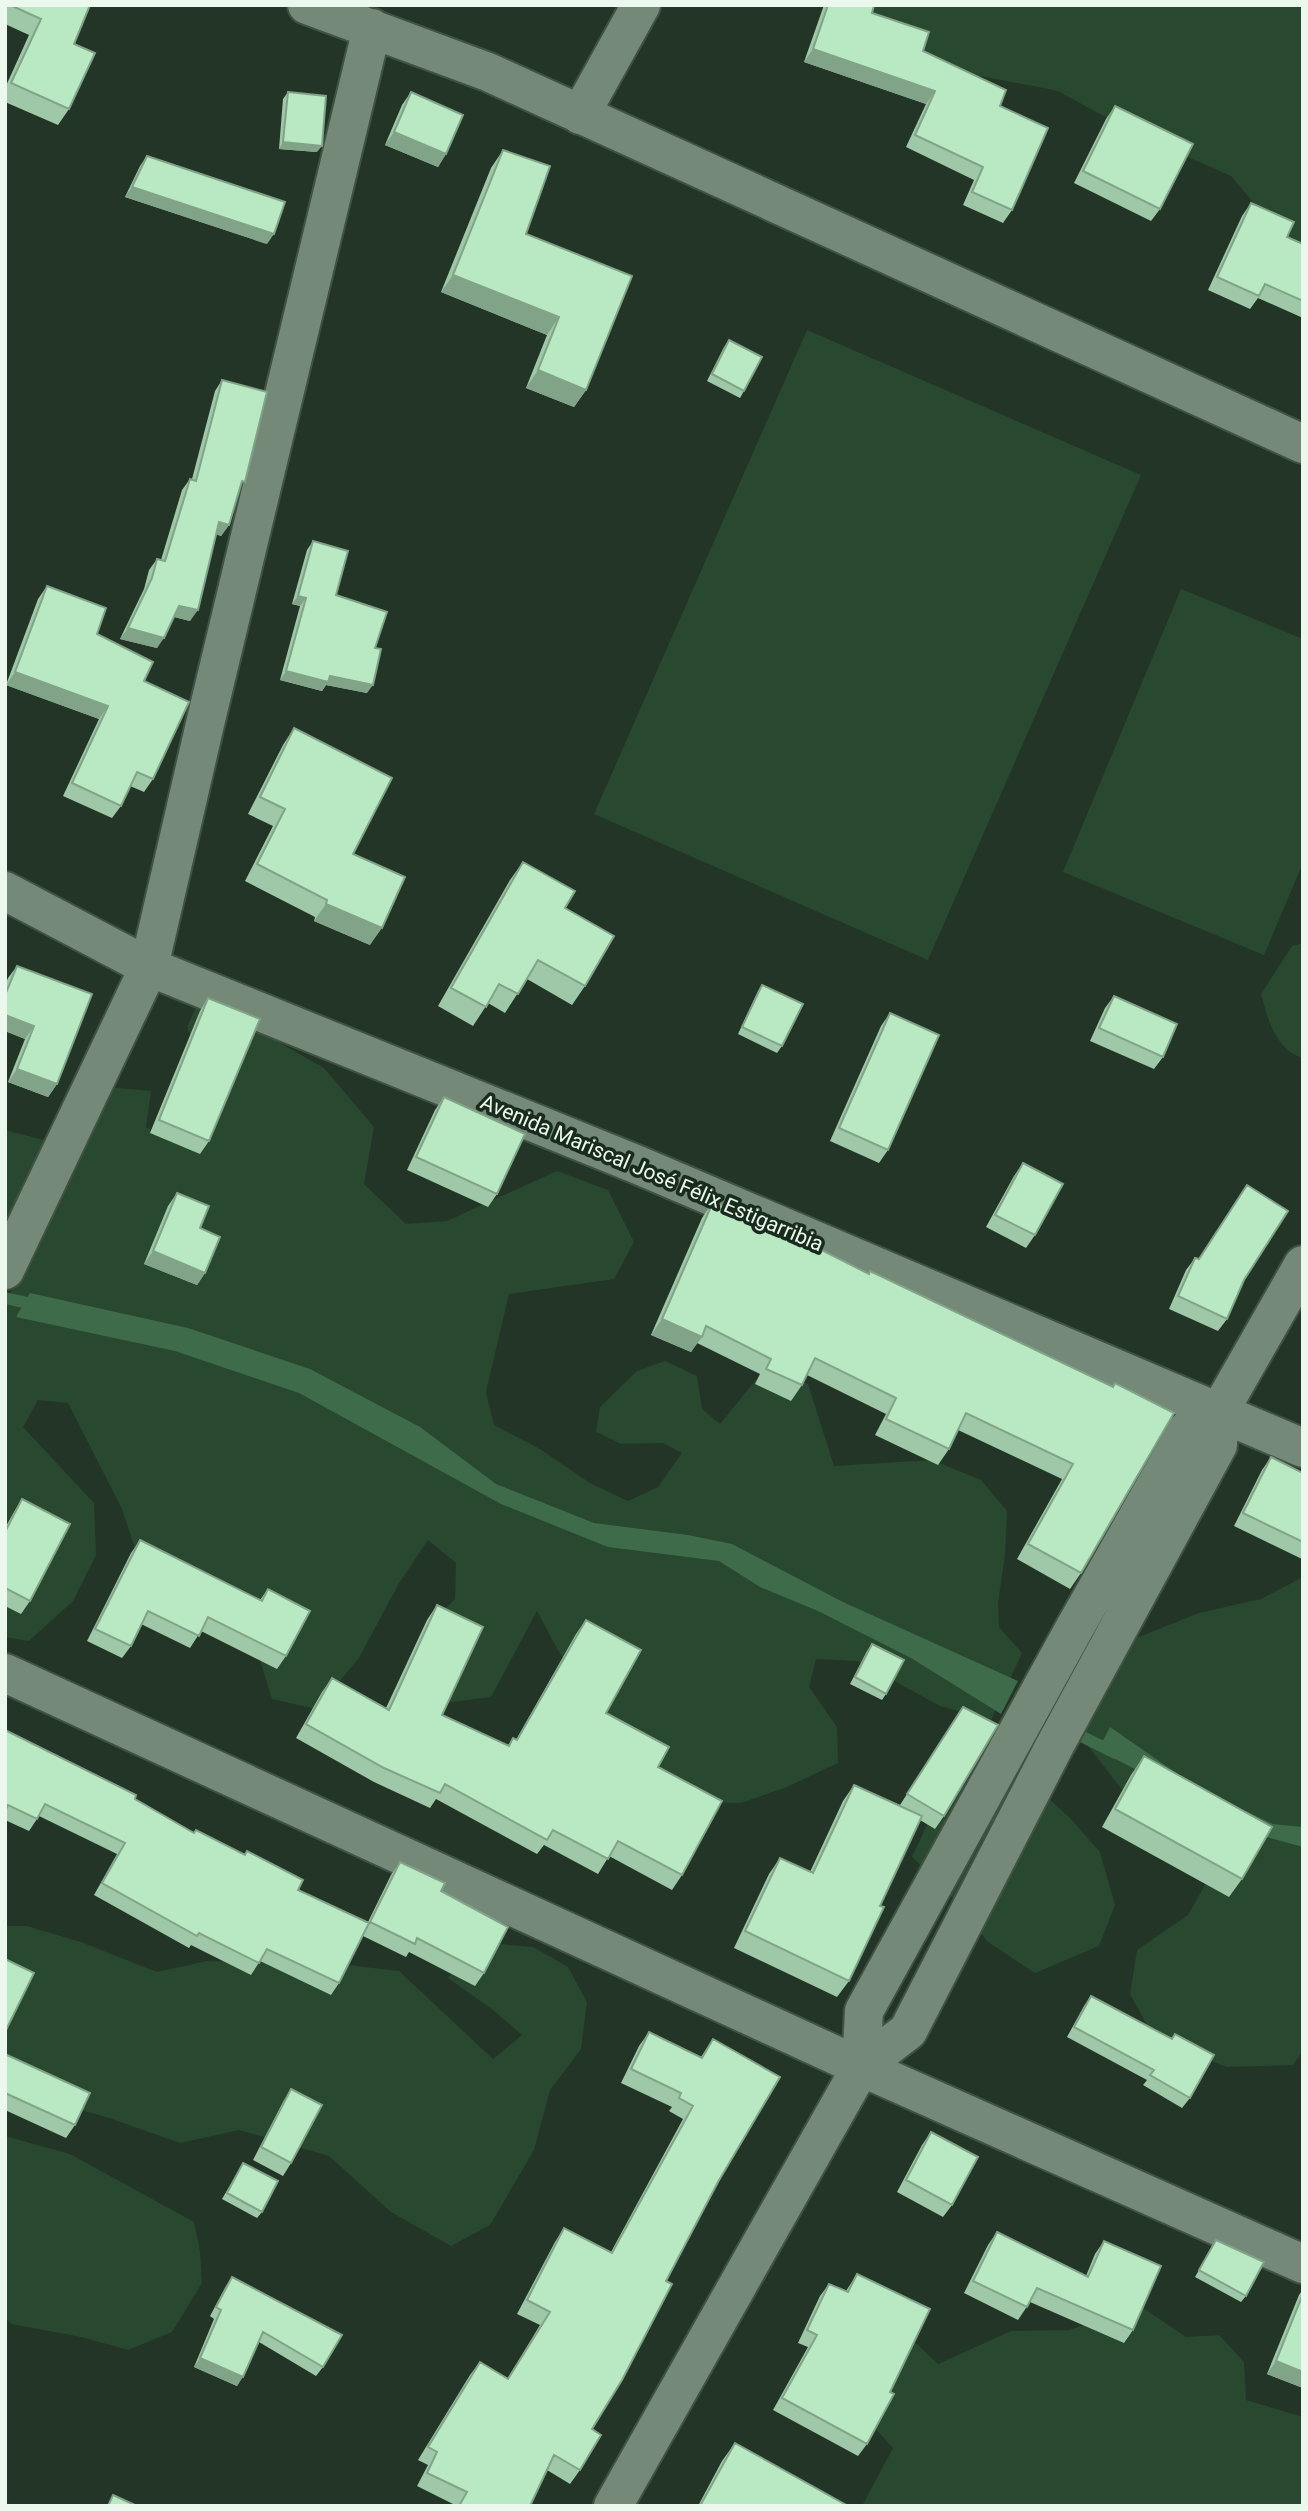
<svg xmlns="http://www.w3.org/2000/svg" width="1308" height="2511" viewBox="0 0 1308 2511" font-family="Roboto,sans-serif">
<style>
.green{fill:#284830}
.water{fill:#3e6b49}
.lines{fill:none;stroke-linecap:round;stroke-linejoin:round}
.stream{stroke:#3e6b49;stroke-width:12}
.minor-casing{stroke:#415245;stroke-width:42}
.secondary-casing{stroke:#415245;stroke-width:42}
.minor{stroke:#748978;stroke-width:38}
.secondary{stroke:#748978;stroke-width:38}
.wall{fill:#9ec8a7}
.shaded-wall{fill:#81a388}
.building{fill:#b8e9c2;stroke:#81a388;stroke-width:2}
.labels{text-anchor:middle;stroke-width:7;stroke-linejoin:round;paint-order:stroke}
.street-label{font-size:21px;fill:#ecf8ee;stroke:#192b1d}
</style>
<rect width="100%" height="100%" fill="#233527"/>
<path class="green" d="M 868,5 L 1303,5 L 1303,255 L 1290,246 L 1231,176 L 1138,135 L 1058,91 L 893,59 Z
M 807,330 L 1141,475 L 928,960 L 594,814 Z
M 1181,589 L 1303,639 L 1303,863 L 1264,955 L 1063,872 Z
M 1303,943 L 1303,1058 C 1276,1051 1267,1017 1261,994 L 1292,946 Z
M 198,1003 L 224,1004 L 282,1044 L 324,1068 L 374,1127 L 364,1184 L 406,1224 L 447,1221 L 557,1171 L 608,1190 L 634,1242 L 614,1279 L 509,1294 L 486,1392 L 494,1425 L 540,1449 L 590,1483 L 628,1501 L 658,1487 L 682,1453 L 663,1443 L 621,1444 L 596,1432 L 600,1407 L 637,1371 L 665,1361 L 697,1376 L 702,1409 L 720,1424 L 763,1371 L 808,1384 L 834,1466 L 932,1460 L 981,1480 L 1007,1511 L 1005,1555 L 998,1603 L 999,1627 L 1022,1653 L 991,1720 L 940,1706 L 858,1661 L 816,1659 L 809,1687 L 837,1727 L 838,1763 L 787,1787 L 741,1803 L 686,1802 L 597,1706 L 559,1652 L 537,1611 L 491,1697 L 437,1704 L 422,1631 L 455,1599 L 456,1563 L 428,1540 L 398,1585 L 359,1658 L 316,1709 L 272,1699 L 258,1653 L 141,1567 L 122,1509 L 68,1403 L 38,1400 L 23,1427 L 94,1503 L 96,1555 L 73,1601 L 29,1641 L 5,1637 L 5,1540 L 10,1525 L 5,1521 L 5,1307 L 40,1223 L 106,1087 L 151,1091 L 146,1127 L 168,1139 L 203,1060 L 187,1027 Z
M 5,1130 L 47,1141 L 5,1254 Z
M 1303,1577 L 1303,2051 L 1293,2065 L 1227,2067 L 1155,2040 L 1130,1994 L 1137,1950 L 1188,1915 L 1211,1874 L 1123,1791 L 1071,1724 L 1109,1649 L 1199,1613 L 1261,1599 Z
M 983,1772 L 1034,1785 L 1070,1818 L 1100,1852 L 1115,1905 L 1099,1946 L 1035,1973 L 988,1942 L 945,1888 L 912,1857 L 936,1806 Z
M 5,1926 L 27,1926 L 81,1942 L 157,1972 L 207,1961 L 339,1964 L 399,1971 L 493,2059 L 522,2035 L 493,2010 L 448,1978 L 477,1942 L 533,1947 L 568,1967 L 587,2002 L 581,2049 L 550,2090 L 534,2150 L 490,2225 L 451,2246 L 391,2212 L 329,2156 L 239,2130 L 180,2143 L 109,2118 L 20,2092 L 5,2081 Z
M 5,2136 L 70,2154 L 194,2222 L 200,2251 L 202,2283 L 172,2332 L 128,2350 L 81,2337 L 12,2324 L 5,2318 Z
M 1140,2306 L 1186,2337 L 1219,2335 L 1244,2362 L 1246,2400 L 1303,2417 L 1303,2506 L 862,2506 L 893,2448 L 869,2422 L 894,2331 L 918,2345 L 938,2364 L 1011,2331 L 1069,2330 Z"/>
<path class="water" d="M 30,1293 L 188,1328 L 310,1369 L 420,1427 L 496,1484 L 594,1523 L 688,1535 L 732,1544 L 843,1602 L 1018,1681 L 1001,1714 L 911,1658 L 818,1611 L 760,1587 L 719,1561 L 608,1547 L 501,1504 L 299,1393 L 175,1351 L 16,1317 Z
M 1110,1727 L 1201,1790 L 1273,1824 L 1303,1827 L 1303,1847 L 1266,1837 L 1098,1750 Z"/>
<g class="lines">
<path class="stream" d="M 5,1298 L 41,1306
M 1069,1730 L 1115,1753"/>
<defs>
<path id="minor" d="M 307,5 L 488,72 L 1303,444
M 580,115 L 641,5
M 5,1270 L 149,967 L 205,724 L 372,28
M 5,1673 L 861,2067 L 1303,2264
M 861,2067 L 864,2011 L 1074,1629 L 1187,1430 L 1219,1412
M 613,2506 L 861,2067 L 908,2031 L 1054,1747 L 1218,1445 L 1219,1412 L 1303,1265"/>
<path id="secondary" d="M 5,891 L 149,967 L 638,1165 L 1303,1448"/>
</defs>
<use href="#minor" class="minor-casing"/>
<use href="#secondary" class="secondary-casing"/>
<use href="#minor" class="minor"/>
<use href="#secondary" class="secondary"/>
</g>
<path class="wall" d="M 5,5 L 90,5 L 74,44 L 69,109 L 58,125 L 5,102 L 5,88 L 29,35 L 5,24 Z
M 824,5 L 874,5 L 872,13 L 1000,106 L 1012,210 L 1003,223 L 963,205 L 974,180 L 906,147 L 926,104 L 804,62 Z
M 288,92 L 317,152 L 279,149 L 283,99 Z
M 411,92 L 446,154 L 438,167 L 385,145 L 402,105 Z
M 1115,106 L 1160,209 L 1151,221 L 1074,183 L 1106,119 Z
M 503,150 L 526,234 L 586,390 L 574,407 L 526,388 L 547,335 L 441,292 L 491,168 Z
M 147,156 L 267,244 L 125,197 L 140,166 Z
M 1251,203 L 1287,237 L 1303,244 L 1303,318 L 1258,298 L 1250,309 L 1208,290 L 1242,216 Z
M 729,340 L 744,391 L 740,398 L 707,381 L 724,347 Z
M 222,380 L 240,489 L 229,525 L 221,536 L 216,534 L 190,621 L 174,617 L 157,648 L 120,639 L 144,589 L 149,570 L 157,559 L 161,560 L 182,490 L 190,479 L 192,479 L 215,391 Z
M 313,541 L 336,595 L 375,648 L 367,693 L 326,685 L 322,691 L 280,680 L 300,606 L 292,604 L 307,550 Z
M 47,586 L 144,681 L 153,779 L 144,792 L 130,786 L 121,806 L 112,818 L 63,796 L 99,719 L 6,685 L 38,599 Z
M 294,728 L 353,854 L 370,945 L 314,921 L 315,917 L 245,881 L 273,826 L 248,814 L 283,745 Z
M 523,862 L 565,908 L 585,986 L 572,1005 L 527,979 L 505,1013 L 488,1003 L 473,1026 L 438,1006 L 510,880 Z
M 17,966 L 57,1084 L 48,1097 L 8,1082 L 25,1039 L 5,1031 L 5,985 L 8,978 Z
M 762,985 L 782,1046 L 777,1053 L 738,1034 L 758,991 Z
M 1114,996 L 1163,1057 L 1154,1069 L 1090,1041 L 1105,1008 Z
M 208,998 L 209,1141 L 200,1154 L 150,1133 L 200,1011 Z
M 890,1013 L 888,1150 L 879,1163 L 830,1141 L 881,1026 Z
M 444,1097 L 497,1194 L 488,1207 L 407,1170 L 435,1110 Z
M 1023,1163 L 1035,1235 L 1026,1248 L 986,1227 L 1014,1176 Z
M 177,1193 L 200,1228 L 205,1273 L 197,1285 L 144,1264 L 168,1206 Z
M 713,1202 L 1112,1387 L 1115,1383 L 1081,1573 L 1070,1589 L 1017,1559 L 1062,1479 L 958,1430 L 949,1449 L 938,1465 L 875,1435 L 886,1414 L 807,1375 L 802,1385 L 791,1401 L 755,1384 L 760,1374 L 697,1343 L 691,1352 L 651,1335 L 702,1218 Z
M 1195,1258 L 1244,1280 L 1227,1319 L 1218,1331 L 1169,1309 L 1186,1270 Z
M 1271,1457 L 1303,1473 L 1303,1557 L 1302,1559 L 1234,1526 L 1262,1470 Z
M 22,1499 L 30,1601 L 21,1614 L 5,1606 L 5,1528 L 14,1512 Z
M 140,1540 L 260,1600 L 268,1589 L 286,1656 L 277,1669 L 201,1631 L 190,1648 L 141,1624 L 131,1646 L 122,1658 L 87,1641 L 131,1553 Z
M 437,1605 L 442,1715 L 508,1746 L 513,1738 L 516,1740 L 576,1634 L 586,1620 L 606,1713 L 658,1767 L 682,1875 L 672,1890 L 609,1856 L 598,1874 L 544,1845 L 537,1854 L 436,1799 L 430,1808 L 374,1782 L 296,1738 L 322,1692 L 332,1678 L 386,1708 L 427,1620 Z
M 872,1644 L 886,1694 L 882,1700 L 850,1684 L 867,1651 Z
M 963,1707 L 944,1816 L 935,1829 L 920,1820 L 880,1906 L 849,1981 L 837,1997 L 734,1948 L 769,1874 L 780,1858 L 810,1872 L 843,1801 L 854,1785 L 900,1805 Z
M 5,1730 L 135,1799 L 194,1833 L 244,1855 L 247,1851 L 298,1890 L 368,1922 L 391,1875 L 400,1862 L 441,1891 L 484,1973 L 475,1986 L 409,1952 L 406,1957 L 363,1936 L 339,1983 L 331,1995 L 260,1961 L 251,1975 L 191,1945 L 189,1948 L 94,1895 L 117,1854 L 39,1816 L 29,1831 L 5,1820 Z
M 1144,1756 L 1242,1879 L 1229,1897 L 1102,1827 L 1131,1775 Z
M 1091,1996 L 1190,2098 L 1182,2108 L 1143,2085 L 1147,2080 L 1067,2037 L 1084,2006 Z
M 649,2032 L 701,2057 L 713,2039 L 718,2182 L 666,2281 L 592,2429 L 580,2470 L 570,2484 L 547,2470 L 530,2506 L 457,2506 L 417,2486 L 428,2465 L 418,2460 L 470,2375 L 480,2362 L 508,2378 L 540,2325 L 517,2314 L 555,2242 L 564,2228 L 611,2252 L 683,2119 L 669,2111 L 672,2107 L 621,2083 L 639,2046 Z
M 5,2057 L 75,2125 L 66,2138 L 5,2110 Z
M 291,2089 L 291,2163 L 283,2176 L 253,2160 L 283,2102 Z
M 931,2132 L 952,2205 L 943,2217 L 897,2192 L 922,2145 Z
M 243,2163 L 262,2212 L 257,2218 L 222,2199 Z
M 997,2232 L 1086,2276 L 1095,2254 L 1104,2241 L 1133,2330 L 1124,2343 L 1030,2302 L 1018,2320 L 964,2293 L 988,2245 Z
M 1216,2240 L 1246,2296 L 1241,2302 L 1195,2277 Z
M 857,2274 L 890,2392 L 867,2444 L 858,2456 L 773,2410 L 808,2347 L 798,2343 L 820,2296 L 829,2284 L 846,2291 Z
M 232,2277 L 323,2367 L 316,2376 L 259,2342 L 237,2386 L 194,2367 L 214,2319 L 210,2316 L 226,2286 Z
M 1303,2289 L 1303,2388 L 1267,2374 L 1299,2295 Z
M 735,2443 L 848,2506 L 698,2506 L 722,2461 Z"/>
<path class="shaded-wall" d="M 813,49 L 935,91 L 926,104 L 804,62 Z
M 394,132 L 446,154 L 438,167 L 385,145 Z
M 283,142 L 322,146 L 317,152 L 279,149 Z
M 132,187 L 274,234 L 267,244 L 125,197 Z
M 453,275 L 559,317 L 547,335 L 441,292 Z
M 538,370 L 586,390 L 574,407 L 526,388 Z
M 219,522 L 229,525 L 221,536 L 212,533 Z
M 298,596 L 306,598 L 300,606 L 292,604 Z
M 179,606 L 198,610 L 190,621 L 171,616 Z
M 128,628 L 164,638 L 157,648 L 120,639 Z
M 286,671 L 330,676 L 373,685 L 367,693 L 326,685 L 322,691 L 280,680 Z
M 15,672 L 108,706 L 99,719 L 6,685 Z
M 326,904 L 382,928 L 370,945 L 314,921 Z
M 5,1015 L 34,1026 L 25,1039 L 5,1031 Z
M 17,1069 L 57,1084 L 48,1097 L 8,1082 Z
M 153,1251 L 205,1273 L 197,1285 L 144,1264 Z
M 662,1319 L 702,1337 L 691,1352 L 651,1335 Z
M 200,2358 L 243,2377 L 237,2386 L 194,2367 Z
M 1276,2361 L 1303,2372 L 1303,2388 L 1267,2374 Z"/>
<path class="building" d="M 10,5 L 90,5 L 74,44 L 95,53 L 69,109 L 11,83 L 41,19 Z
M 828,5 L 874,5 L 872,13 L 929,32 L 923,51 L 1006,90 L 1000,106 L 1048,128 L 1012,210 L 972,192 L 983,167 L 915,135 L 935,91 L 813,49 Z
M 288,92 L 326,96 L 322,146 L 283,142 Z
M 411,92 L 463,115 L 446,154 L 394,132 Z
M 1115,106 L 1193,144 L 1160,209 L 1083,171 Z
M 503,150 L 550,166 L 526,234 L 632,276 L 586,390 L 538,370 L 559,317 L 453,275 Z
M 147,156 L 285,202 L 274,234 L 132,187 Z
M 1251,203 L 1294,222 L 1287,237 L 1303,244 L 1303,301 L 1265,284 L 1259,296 L 1217,277 Z
M 729,340 L 762,357 L 744,391 L 712,374 Z
M 222,380 L 267,392 L 245,482 L 242,481 L 229,525 L 219,522 L 198,610 L 179,606 L 164,638 L 128,628 L 152,578 L 157,559 L 165,561 L 190,479 L 196,481 Z
M 313,541 L 348,551 L 336,595 L 387,612 L 375,648 L 381,649 L 373,685 L 330,676 L 328,682 L 286,671 L 306,598 L 298,596 Z
M 47,586 L 106,608 L 97,634 L 153,662 L 144,681 L 189,702 L 153,779 L 137,772 L 121,806 L 72,783 L 108,706 L 15,672 Z
M 294,728 L 392,778 L 353,854 L 405,877 L 382,928 L 326,904 L 327,900 L 257,864 L 285,809 L 260,797 Z
M 523,862 L 575,891 L 565,908 L 614,936 L 585,986 L 538,960 L 518,994 L 499,984 L 486,1007 L 451,988 Z
M 17,966 L 92,994 L 57,1084 L 17,1069 L 34,1026 L 5,1015 L 5,995 Z
M 762,985 L 803,1004 L 782,1046 L 742,1027 Z
M 1114,996 L 1177,1024 L 1163,1057 L 1099,1028 Z
M 208,998 L 260,1019 L 209,1141 L 159,1120 Z
M 890,1013 L 939,1035 L 888,1150 L 839,1128 Z
M 444,1097 L 525,1134 L 497,1194 L 416,1157 Z
M 1023,1163 L 1063,1184 L 1035,1235 L 995,1215 Z
M 1247,1185 L 1288,1211 L 1244,1280 L 1227,1319 L 1178,1296 L 1195,1258 L 1199,1259 Z
M 177,1193 L 209,1206 L 200,1228 L 220,1237 L 205,1273 L 153,1251 Z
M 713,1202 L 782,1230 L 869,1274 L 870,1271 L 1113,1387 L 1115,1383 L 1174,1413 L 1081,1573 L 1028,1544 L 1073,1464 L 966,1413 L 949,1449 L 886,1419 L 896,1398 L 815,1358 L 802,1385 L 766,1369 L 771,1359 L 706,1326 L 702,1337 L 662,1319 Z
M 1271,1457 L 1303,1473 L 1303,1542 L 1243,1513 Z
M 22,1499 L 70,1524 L 30,1601 L 5,1588 L 5,1532 Z
M 140,1540 L 262,1601 L 268,1589 L 310,1611 L 286,1656 L 208,1617 L 199,1636 L 148,1611 L 131,1646 L 95,1629 Z
M 437,1605 L 483,1627 L 442,1715 L 509,1746 L 513,1738 L 517,1740 L 586,1620 L 641,1650 L 606,1713 L 669,1747 L 658,1767 L 722,1801 L 682,1875 L 618,1841 L 608,1859 L 553,1830 L 547,1840 L 445,1784 L 440,1793 L 384,1768 L 306,1724 L 332,1678 L 389,1710 Z
M 872,1644 L 904,1660 L 886,1694 L 855,1677 Z
M 963,1707 L 998,1725 L 944,1816 L 907,1794 Z
M 5,1730 L 136,1795 L 135,1799 L 194,1833 L 196,1830 L 245,1855 L 247,1851 L 303,1880 L 298,1890 L 369,1923 L 339,1983 L 267,1949 L 259,1963 L 199,1933 L 197,1936 L 102,1883 L 125,1843 L 45,1804 L 37,1819 L 8,1805 L 5,1811 Z
M 1144,1756 L 1272,1827 L 1242,1879 L 1115,1809 Z
M 854,1785 L 922,1816 L 880,1906 L 884,1907 L 849,1981 L 745,1931 L 780,1858 L 813,1873 Z
M 400,1862 L 445,1883 L 441,1891 L 508,1927 L 484,1973 L 417,1938 L 415,1944 L 370,1922 Z
M 5,1959 L 34,1973 L 5,2032 Z
M 1091,1996 L 1172,2039 L 1175,2034 L 1214,2055 L 1190,2098 L 1150,2075 L 1154,2070 L 1074,2027 Z
M 649,2032 L 702,2058 L 713,2039 L 780,2077 L 718,2182 L 666,2281 L 672,2284 L 622,2380 L 592,2429 L 601,2435 L 580,2470 L 554,2455 L 530,2506 L 459,2506 L 467,2492 L 427,2473 L 437,2452 L 428,2447 L 480,2362 L 508,2379 L 550,2312 L 527,2300 L 564,2228 L 612,2253 L 693,2106 L 679,2098 L 681,2093 L 631,2069 Z
M 7,2055 L 90,2093 L 75,2125 L 5,2093 L 5,2058 Z
M 291,2089 L 322,2105 L 291,2163 L 261,2147 Z
M 931,2132 L 978,2157 L 952,2205 L 906,2180 Z
M 243,2163 L 278,2181 L 262,2212 L 227,2193 Z
M 997,2232 L 1088,2277 L 1104,2241 L 1161,2266 L 1133,2330 L 1037,2288 L 1027,2307 L 973,2281 Z
M 1216,2240 L 1264,2262 L 1246,2296 L 1199,2270 Z
M 857,2274 L 930,2309 L 890,2392 L 894,2394 L 867,2444 L 782,2398 L 817,2335 L 807,2330 L 829,2284 L 848,2292 Z
M 232,2277 L 342,2335 L 323,2367 L 263,2332 L 243,2377 L 200,2358 L 221,2310 L 216,2307 Z
M 1303,2294 L 1303,2372 L 1276,2361 Z
M 735,2443 L 848,2506 L 700,2506 Z
M 113,2495 L 137,2506 L 108,2506 Z"/>
<g class="labels">
<g class="street-label">
<text transform="translate(652 1173) rotate(23)" y="7">Avenida Mariscal José Félix Estigarribia</text>
</g>
</g>
<rect width="1308" height="2511" fill="none" stroke="#ecf8ee" stroke-width="14"/>
</svg>
